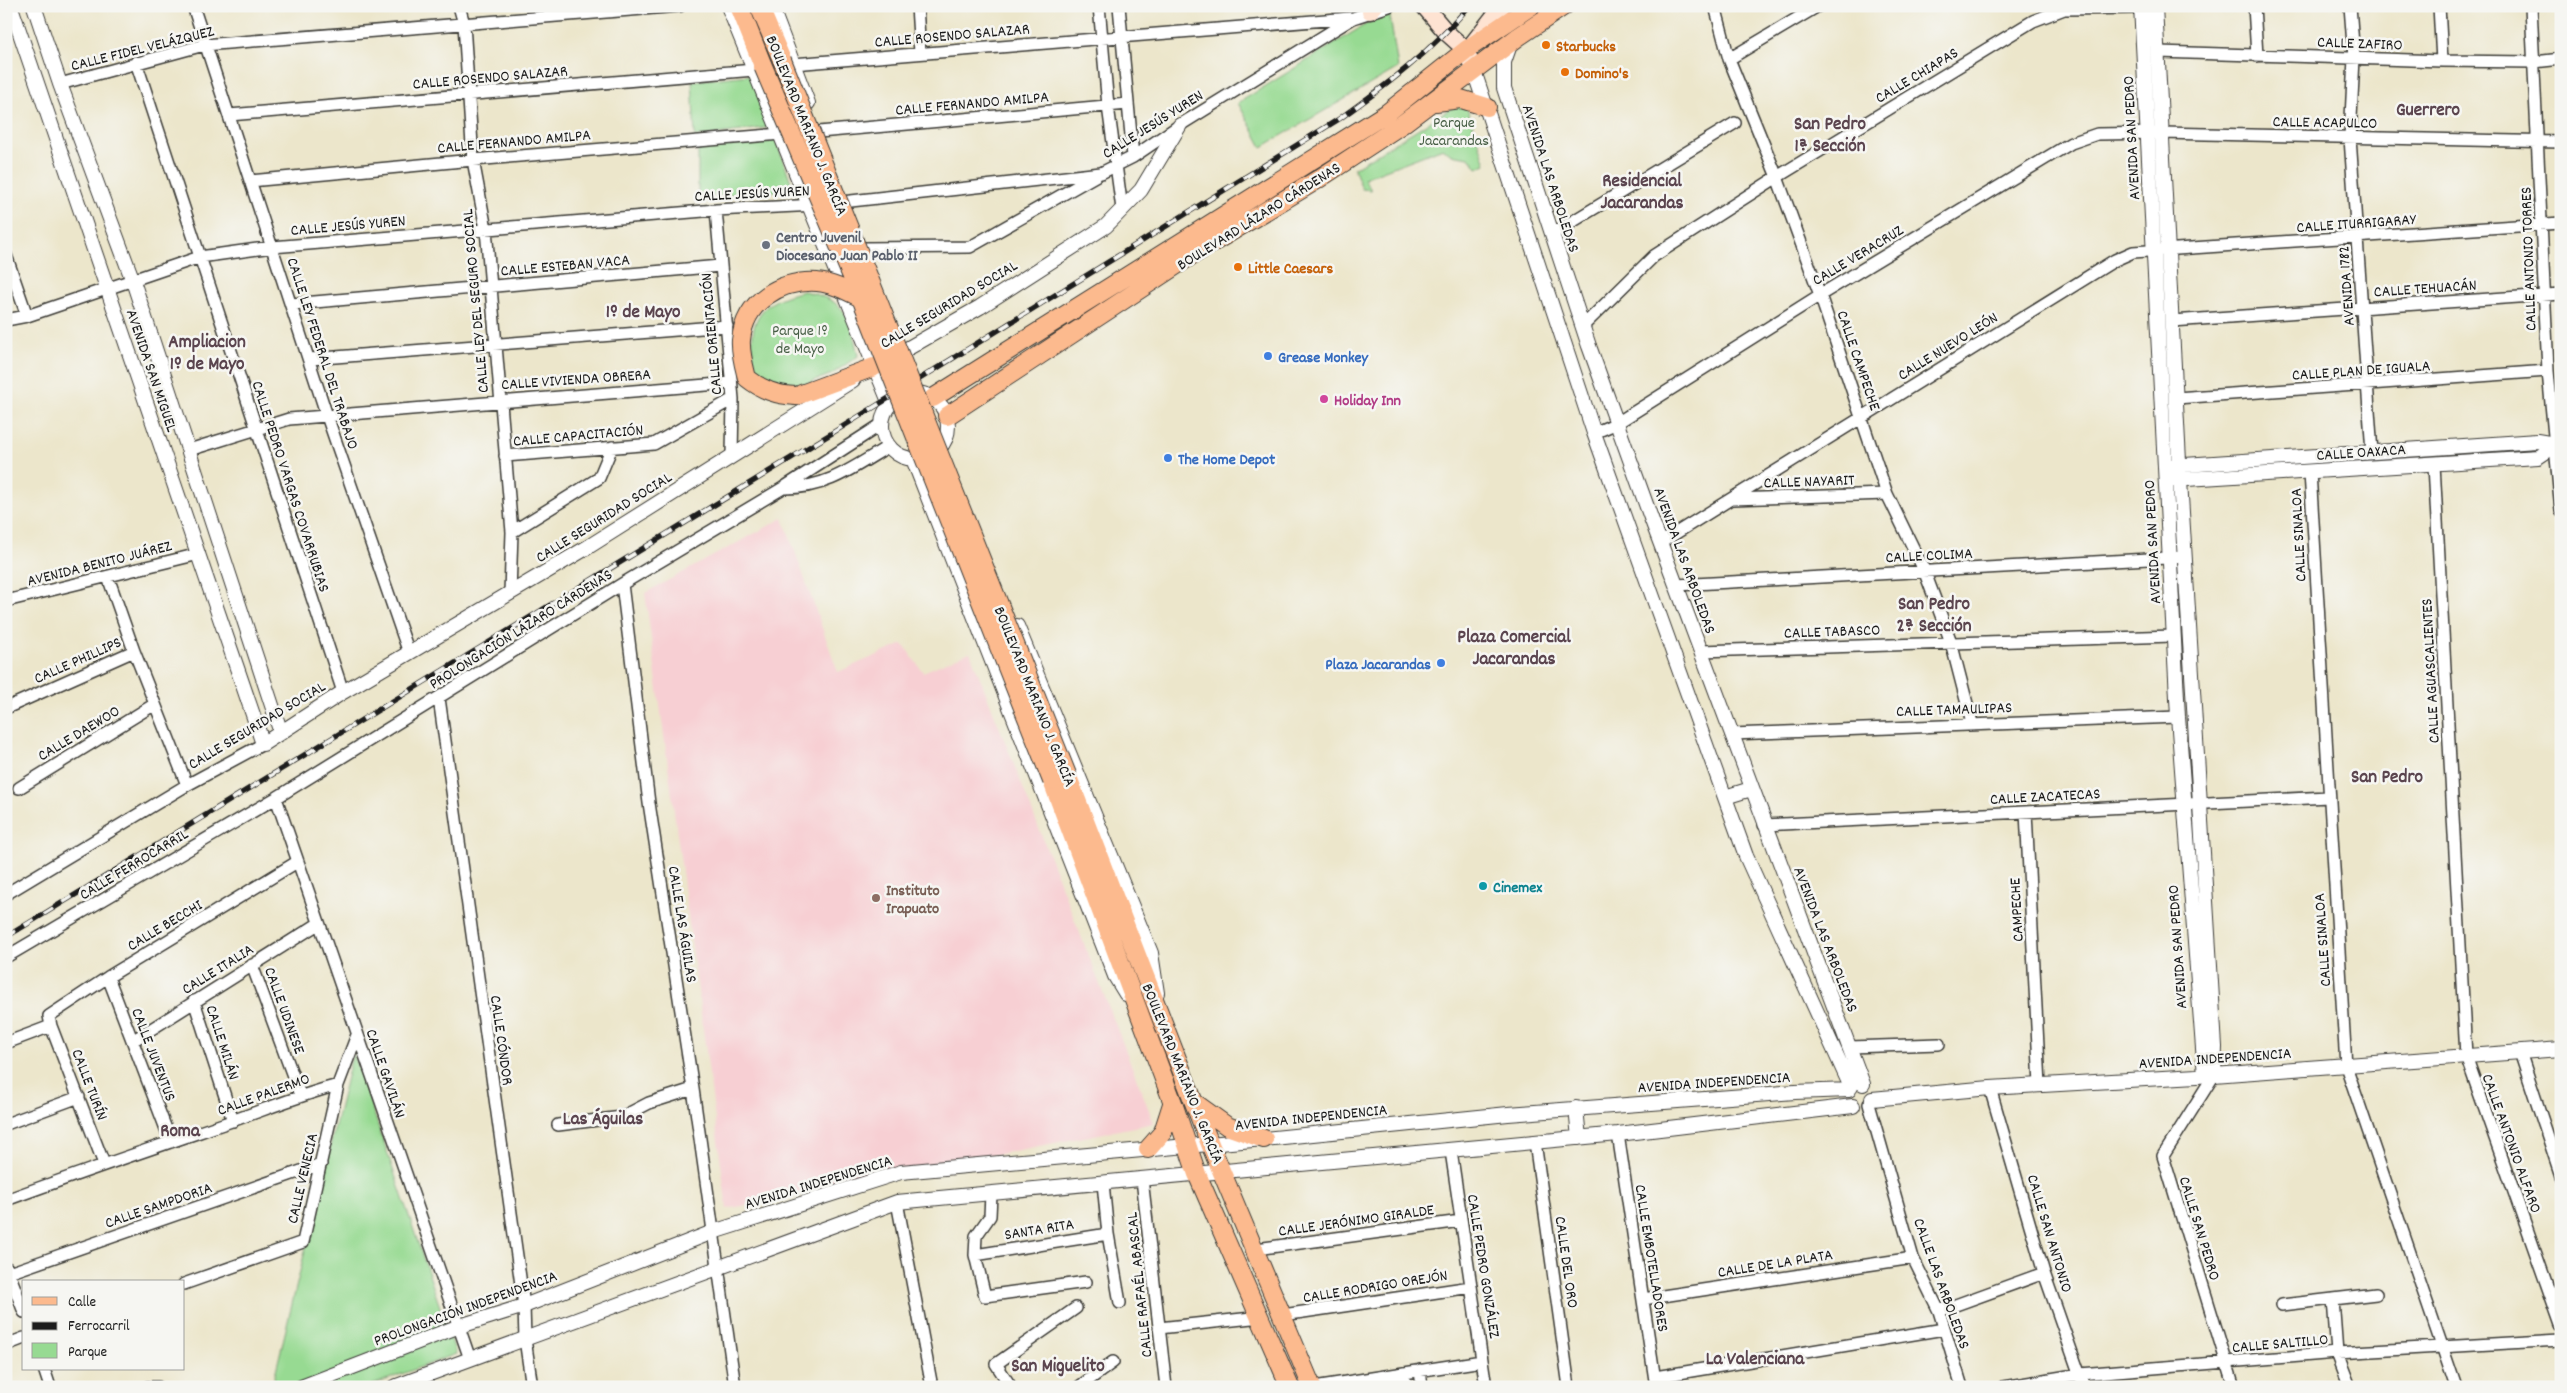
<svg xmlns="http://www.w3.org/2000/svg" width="2567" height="1393" viewBox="0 0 2567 1393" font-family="Dekko,sans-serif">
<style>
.built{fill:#f7cfd3}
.green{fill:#97da92;stroke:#5a7b57}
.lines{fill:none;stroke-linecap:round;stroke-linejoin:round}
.minor-casing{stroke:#3b3a36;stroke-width:14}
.tertiary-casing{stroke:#3b3a36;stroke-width:16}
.secondary-casing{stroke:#3b3a36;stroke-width:19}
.primary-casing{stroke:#3b3a36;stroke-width:20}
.minor{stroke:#fff;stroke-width:11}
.tertiary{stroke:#fff;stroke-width:14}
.secondary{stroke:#fee3d2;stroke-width:16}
.primary{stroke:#fcba8e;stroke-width:18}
.rail-casing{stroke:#1c1c1c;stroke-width:5.5}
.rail{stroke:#f6f6f2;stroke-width:4;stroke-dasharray:11;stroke-linecap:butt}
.primary-bridge-casing{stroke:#3b3a36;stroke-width:20;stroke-linecap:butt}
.primary-bridge{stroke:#fcba8e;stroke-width:18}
.food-dot{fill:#e8710a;stroke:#f6f6f2;stroke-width:2}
.worship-dot{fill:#6b7280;stroke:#f6f6f2;stroke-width:2}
.shop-dot{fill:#3f7fe0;stroke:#f6f6f2;stroke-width:2}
.hotel-dot{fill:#d1479c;stroke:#f6f6f2;stroke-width:2}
.culture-dot{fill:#0f9aa8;stroke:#f6f6f2;stroke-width:2}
.education-dot{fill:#8d6e63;stroke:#f6f6f2;stroke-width:2}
.labels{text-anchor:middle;stroke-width:5;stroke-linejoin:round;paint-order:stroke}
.street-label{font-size:16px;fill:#1c1c1c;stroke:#f6f6f2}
.food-label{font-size:16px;font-weight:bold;fill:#c56008;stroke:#f6f6f2;text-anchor:start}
.park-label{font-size:16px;fill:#475e45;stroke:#f6f6f2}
.worship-label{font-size:16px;font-weight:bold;fill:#5b616d;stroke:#f6f6f2;text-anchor:start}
.shop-label{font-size:16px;font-weight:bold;fill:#366cbe;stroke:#f6f6f2;text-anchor:start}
.hotel-label{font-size:16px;font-weight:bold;fill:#b23c85;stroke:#f6f6f2;text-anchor:start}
.culture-label{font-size:16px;font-weight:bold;fill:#0d838f;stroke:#f6f6f2;text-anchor:start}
.education-label{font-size:16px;font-weight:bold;fill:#785e54;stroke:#f6f6f2;text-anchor:start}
.quarter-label{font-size:19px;font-weight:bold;fill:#5b454f;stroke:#f6f6f2}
</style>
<rect width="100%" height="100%" fill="#f6f6f2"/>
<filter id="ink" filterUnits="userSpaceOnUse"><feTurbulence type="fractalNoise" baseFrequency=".02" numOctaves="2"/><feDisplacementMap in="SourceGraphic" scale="10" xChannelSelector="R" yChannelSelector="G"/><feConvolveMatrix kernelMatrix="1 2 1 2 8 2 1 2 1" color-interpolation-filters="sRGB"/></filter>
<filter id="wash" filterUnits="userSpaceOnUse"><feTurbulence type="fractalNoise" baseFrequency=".0096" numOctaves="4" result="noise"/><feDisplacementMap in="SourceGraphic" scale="20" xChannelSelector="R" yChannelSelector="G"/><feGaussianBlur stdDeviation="1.12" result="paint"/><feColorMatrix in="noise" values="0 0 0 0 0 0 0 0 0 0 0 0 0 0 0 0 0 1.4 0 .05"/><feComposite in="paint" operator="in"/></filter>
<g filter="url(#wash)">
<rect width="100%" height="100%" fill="#ece6cb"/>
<path class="built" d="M 783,518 L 838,672 L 903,644 L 923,672 L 970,652 L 1154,1123 L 727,1209 L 645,593 Z"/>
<path class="green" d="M 1389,10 L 1398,68 L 1262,147 L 1238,103 Z
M 750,75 L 771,127 L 695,137 L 692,81 Z
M 1466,105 L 1486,164 L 1477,168 L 1469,157 L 1450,154 L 1443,148 L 1364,178 L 1371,190 L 1362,189 L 1354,168 L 1455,106 Z
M 775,138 L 794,190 L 698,197 L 698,146 Z
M 804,291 C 848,302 849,314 858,356 L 832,374 L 788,391 C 781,388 768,386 763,380 C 756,373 754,360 753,351 C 749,311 770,299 804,291 Z
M 353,1052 L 456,1354 L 367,1387 L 272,1387 Z"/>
</g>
<g filter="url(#ink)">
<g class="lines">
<defs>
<path id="minor" d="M 193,6 L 327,416 L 409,653
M 459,6 L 464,24 L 473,160 L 486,229 L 512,532 L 510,593
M 917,6 L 920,53
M 1099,6 L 1108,106 L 1122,209
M 1119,6 L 1133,157
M 1715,6 L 1729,59 L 1777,177 L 1820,295 L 1887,494 L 1924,570 L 1951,642 L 1972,723
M 2254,6 L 2257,56
M 2350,6 L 2354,58 L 2350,138 L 2372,453
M 2439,6 L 2442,61
M 2531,6 L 2548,371 L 2561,511
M 2158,52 L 2442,61 L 2534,62 L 2561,59
M 1729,59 L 1818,6
M 136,62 L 343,692
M 793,64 L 1350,18
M 60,84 L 204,45 L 680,6
M 229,115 L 754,70
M 819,132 L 1128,104
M 250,181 L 473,160 L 781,134
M 833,203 L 1101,173 L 1133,157 L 1180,125 L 1353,18 L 1389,6
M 716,210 L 733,399 L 732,456
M 1552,234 L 1735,123
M 865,248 L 970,247 L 1097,175
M 6,255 L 27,316
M 292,304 L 720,266
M 6,320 L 27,316 L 200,257 L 272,247 L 716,210 L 817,205
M 2172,321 L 2561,294
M 1583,326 L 1654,256 L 1777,177 L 2033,21 L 2064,9 L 2141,8
M 310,359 L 727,326
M 2176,398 L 2548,371
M 1594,433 L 1617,423 L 1820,295 L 2071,143 L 2097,134 L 2162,133 L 2561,142
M 189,450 L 289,419 L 731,383
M 505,456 L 654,444 L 733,399
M 2434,465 L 2466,1056 L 2561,1325
M 2310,472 L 2346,1066 L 2456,1387
M 783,488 C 826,489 854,467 889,446
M 1733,499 L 1887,494
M 512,532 L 599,478 L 612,447
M 1660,543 L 2115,260 L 2133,252 L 2561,223
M 108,577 L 134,651 L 187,785
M 622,584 L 649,803 L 693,1089 L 735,1387
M 1676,585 L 2185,557
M 6,601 L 199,554
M 1701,651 L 2173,636
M 439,698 L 524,1306 L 525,1339 L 532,1387
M 6,708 L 134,651
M 1731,734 L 2178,717
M 19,788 L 155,704
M 276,798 L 470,1359
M 2026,812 L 2040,1085
M 1764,825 L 2328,797
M 6,894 L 187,785 L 263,744
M 6,957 L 276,798 L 622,584 L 783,488 L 882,424
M 252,965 L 300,1095
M 108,977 L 171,1142
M 194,1001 L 233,1121
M 134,1040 L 318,924
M 6,1043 L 51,1026
M 1850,1047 L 1939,1044
M 2520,1052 L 2561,1176
M 2214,1075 L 2163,1156 L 2234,1387
M 1990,1088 L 2044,1273 L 2084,1387
M 1869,1104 L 1913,1258 L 1939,1311 L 1962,1387
M 6,1124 L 79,1097
M 558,1125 L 622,1117 L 649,1103 L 693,1089
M 1618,1134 L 1656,1387
M 1535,1142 L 1569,1387
M 1451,1151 L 1486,1387
M 104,1164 L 51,1026 L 49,1016 L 108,977 L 297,862
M 1142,1179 L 1166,1387
M 1103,1183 L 1108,1234 L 1120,1303
M 991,1194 L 990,1216 L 976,1236 L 975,1255 L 985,1296 L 1086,1282
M 6,1200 C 79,1173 153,1148 226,1123 C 264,1110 300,1095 338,1085
M 897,1202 L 932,1387
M 1256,1249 L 1461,1221
M 975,1255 L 1108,1234
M 7,1268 L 24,1312
M 6,1274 L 321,1164
M 184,1284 L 303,1242 L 338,1085 L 357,1035
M 1643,1299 L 1913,1258
M 2333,1299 L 2337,1353 L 2350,1387
M 2282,1305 L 2376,1294
M 1939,1311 L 2044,1273
M 1283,1315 L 1471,1287
M 1159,1328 L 1261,1317
M 6,1345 L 24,1338
M 44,1369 L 50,1387
M 1420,1370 L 1422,1387
M 1404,1373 L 1406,1387
M 1655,1377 L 1944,1329
M 148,1387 L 158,1387
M 1011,1387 L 996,1364 L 1076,1308
M 1079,1387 L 1113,1362
M 1314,1387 L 1482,1361
M 2003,1387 L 2080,1374 L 2337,1353 L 2561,1340"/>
<path id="tertiary" d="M 34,6 L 60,84 L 133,281 L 281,733
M 728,6 L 890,404
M 771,6 L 808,103
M 2141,6 L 2178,717 L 2205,1075
M 2155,6 L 2180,480 L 2215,1047 L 2214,1075
M 11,7 L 263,744 L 343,692 L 588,547 L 853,380
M 1511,42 L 1504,62 L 1504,88 L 1589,346 L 1651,518 L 1863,1084
M 1474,71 L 1594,433 L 1746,856 L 1851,1087
M 891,358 L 980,307 L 1106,226 L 1141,190 L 1180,125
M882 426a33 33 0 1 1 66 0a33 33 0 1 1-66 0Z
M 913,459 L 1115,976 L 1126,994
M 2170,466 L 2537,441 L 2561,445
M 2171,480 L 2538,457 L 2556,445
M 1017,626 L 1151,953 L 1157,993
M 1725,797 L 1751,789
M 1872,1099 L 1990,1088 L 2214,1075 L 2561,1049
M 1576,1108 L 1579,1138
M 301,1387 L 457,1327 L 524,1306 L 713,1232 L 901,1172 L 1264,1139 L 1508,1114 L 1795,1092 L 1849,1090
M 394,1387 L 897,1202 L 1618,1134 L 1853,1106"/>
<path id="secondary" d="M 1424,6 L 1447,33 L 1466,50 L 1474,71
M 1370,11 L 1375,6
M 1473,43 L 1502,6"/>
<path id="primary" d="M 739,6 L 763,66
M 759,6 L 782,60
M 1436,102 L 1461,99 L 1487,107
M 796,396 L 874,367
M 933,398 L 1387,113 L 1466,50 L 1531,6
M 947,416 L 1189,257 L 1317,180 L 1401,125 L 1518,37 L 1564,6
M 1068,777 L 1210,1144 L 1312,1387
M 1052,781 L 1173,1103 L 1197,1174 L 1290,1387
M 1195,1103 L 1227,1126 L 1264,1139
M 1148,1149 L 1163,1132 L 1172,1104"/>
</defs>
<use href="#minor" class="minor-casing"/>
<use href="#tertiary" class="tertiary-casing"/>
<use href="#secondary" class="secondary-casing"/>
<use href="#primary" class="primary-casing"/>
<use href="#minor" class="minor"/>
<use href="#tertiary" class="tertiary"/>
<use href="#secondary" class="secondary"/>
<use href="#primary" class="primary"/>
<defs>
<path id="rail" d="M 6,937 L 842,427 L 1339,119 C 1387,85 1432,51 1469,6"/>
</defs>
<use href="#rail" class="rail-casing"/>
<use href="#rail" class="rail"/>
<defs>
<path id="primary-bridge" d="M 782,60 L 1068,777
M 763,66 L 861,298 L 1052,781
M 796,396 C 776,395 762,390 747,378 C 744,366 740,352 741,340 C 745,301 780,280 817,282 C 832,283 847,291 861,298"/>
</defs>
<use href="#primary-bridge" class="primary-bridge-casing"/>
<use href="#primary-bridge" class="primary-bridge"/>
</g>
</g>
<g class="food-dot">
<circle cx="1546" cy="45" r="5"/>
<circle cx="1565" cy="72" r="5"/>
<circle cx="1238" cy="267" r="5"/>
</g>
<circle class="worship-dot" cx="766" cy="245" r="5"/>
<g class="shop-dot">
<circle cx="1268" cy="356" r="5"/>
<circle cx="1168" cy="458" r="5"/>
<circle cx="1441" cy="663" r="5"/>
</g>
<circle class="hotel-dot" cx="1324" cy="399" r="5"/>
<circle class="culture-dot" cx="1483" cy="886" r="5"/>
<circle class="education-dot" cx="876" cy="898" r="5"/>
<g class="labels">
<g class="street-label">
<text transform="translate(952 34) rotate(-5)" y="6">CALLE ROSENDO SALAZAR</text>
<text transform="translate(2360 42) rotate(2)" y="6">CALLE ZAFIRO</text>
<text transform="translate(142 47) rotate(-14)" y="6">CALLE FIDEL VELÁZQUEZ</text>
<text transform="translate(1916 74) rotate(-31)" y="6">CALLE CHIAPAS</text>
<text transform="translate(490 76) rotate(-5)" y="6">CALLE ROSENDO SALAZAR</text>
<text transform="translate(972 102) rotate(-5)" y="6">CALLE FERNANDO AMILPA</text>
<text transform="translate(2325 121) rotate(1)" y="6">CALLE ACAPULCO</text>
<text transform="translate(1152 123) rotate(-32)" y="6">CALLE JESÚS YUREN</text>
<text transform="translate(808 125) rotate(68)" y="6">BOULEVARD MARIANO J. GARCÍA</text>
<text transform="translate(2130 138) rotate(-93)" y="6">AVENIDA SAN PEDRO</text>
<text transform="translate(514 140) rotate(-5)" y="6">CALLE FERNANDO AMILPA</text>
<text transform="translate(1552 178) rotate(72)" y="6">AVENIDA LAS ARBOLEDAS</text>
<text transform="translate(752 192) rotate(-3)" y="6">CALLE JESÚS YUREN</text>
<text transform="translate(1258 215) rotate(-32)" y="6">BOULEVARD LÁZARO CÁRDENAS</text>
<text transform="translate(2356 222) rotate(-4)" y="6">CALLE ITURRIGARAY</text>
<text transform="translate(348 224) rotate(-5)" y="6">CALLE JESÚS YUREN</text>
<text transform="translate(1857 254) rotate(-31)" y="6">CALLE VERACRUZ</text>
<text transform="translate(2527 259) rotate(-92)" y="6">CALLE ANTONIO TORRES</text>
<text transform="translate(565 264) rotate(-5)" y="6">CALLE ESTEBAN VACA</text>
<text transform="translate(2345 286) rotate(-94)" y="6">AVENIDA 1782</text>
<text transform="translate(2425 287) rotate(-4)" y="6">CALLE TEHUACÁN</text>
<text transform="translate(474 301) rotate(-95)" y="6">CALLE LEY DEL SEGURO SOCIAL</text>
<text transform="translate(948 303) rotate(-31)" y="6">CALLE SEGURIDAD SOCIAL</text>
<text transform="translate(710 334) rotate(-95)" y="6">CALLE ORIENTACIÓN</text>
<text transform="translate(1947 345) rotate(-32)" y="6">CALLE NUEVO LEÓN</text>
<text transform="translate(324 353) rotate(72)" y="6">CALLE LEY FEDERAL DEL TRABAJO</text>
<text transform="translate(1860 360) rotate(71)" y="6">CALLE CAMPECHE</text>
<text transform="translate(2361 369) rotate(-4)" y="6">CALLE PLAN DE IGUALA</text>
<text transform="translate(153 370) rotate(71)" y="6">AVENIDA SAN MIGUEL</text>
<text transform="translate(576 378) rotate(-4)" y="6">CALLE VIVIENDA OBRERA</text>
<text transform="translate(578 434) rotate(-5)" y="6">CALLE CAPACITACIÓN</text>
<text transform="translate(2361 451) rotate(-4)" y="6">CALLE OAXACA</text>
<text transform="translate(1809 480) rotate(-2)" y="6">CALLE NAYARIT</text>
<text transform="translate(292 486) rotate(72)" y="6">CALLE PEDRO VARGAS COVARRUBIAS</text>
<text transform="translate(603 516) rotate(-32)" y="6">CALLE SEGURIDAD SOCIAL</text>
<text transform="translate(2297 535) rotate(-93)" y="6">CALLE SINALOA</text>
<text transform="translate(2151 542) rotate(-93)" y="6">AVENIDA SAN PEDRO</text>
<text transform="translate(1929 554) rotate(-3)" y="6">CALLE COLIMA</text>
<text transform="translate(1686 560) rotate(70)" y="6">AVENIDA LAS ARBOLEDAS</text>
<text transform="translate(99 562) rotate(-14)" y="6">AVENIDA BENITO JUÁREZ</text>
<text transform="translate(520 628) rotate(-32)" y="6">PROLONGACIÓN LÁZARO CÁRDENAS</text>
<text transform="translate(1832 630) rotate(-2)" y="6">CALLE TABASCO</text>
<text transform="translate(77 659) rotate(-24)" y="6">CALLE PHILLIPS</text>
<text transform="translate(2429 671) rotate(-93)" y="6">CALLE AGUASCALIENTES</text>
<text transform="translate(1036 696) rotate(68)" y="6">BOULEVARD MARIANO J. GARCÍA</text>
<text transform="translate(1954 708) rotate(-2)" y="6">CALLE TAMAULIPAS</text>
<text transform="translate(256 724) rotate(-31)" y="6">CALLE SEGURIDAD SOCIAL</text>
<text transform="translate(78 732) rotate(-31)" y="6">CALLE DAEWOO</text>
<text transform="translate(2045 795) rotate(-3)" y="6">CALLE ZACATECAS</text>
<text transform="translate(133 863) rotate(-31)" y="6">CALLE FERROCARRIL</text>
<text transform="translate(2015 910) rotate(-93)" y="6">CAMPECHE</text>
<text transform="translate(164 924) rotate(-31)" y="6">CALLE BECCHI</text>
<text transform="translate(684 924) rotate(81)" y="6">CALLE LAS ÁGUILAS</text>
<text transform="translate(1827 939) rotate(69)" y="6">AVENIDA LAS ARBOLEDAS</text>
<text transform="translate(2321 940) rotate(-94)" y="6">CALLE SINALOA</text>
<text transform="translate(2176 947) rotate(-94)" y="6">AVENIDA SAN PEDRO</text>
<text transform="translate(217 968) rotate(-32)" y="6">CALLE ITALIA</text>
<text transform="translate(286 1010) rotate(70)" y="6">CALLE UDINESE</text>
<text transform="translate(503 1040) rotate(82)" y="6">CALLE CÓNDOR</text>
<text transform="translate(224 1042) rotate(72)" y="6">CALLE MILÁN</text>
<text transform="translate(155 1054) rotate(69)" y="6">CALLE JUVENTUS</text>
<text transform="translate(2215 1057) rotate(-4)" y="6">AVENIDA INDEPENDENCIA</text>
<text transform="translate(387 1073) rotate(71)" y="6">CALLE GAVILÁN</text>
<text transform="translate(1184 1073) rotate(68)" y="6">BOULEVARD MARIANO J. GARCÍA</text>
<text transform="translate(1714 1081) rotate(-4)" y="6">AVENIDA INDEPENDENCIA</text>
<text transform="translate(91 1084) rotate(69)" y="6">CALLE TURÍN</text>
<text transform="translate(263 1093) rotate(-20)" y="6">CALLE PALERMO</text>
<text transform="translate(1311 1116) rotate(-6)" y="6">AVENIDA INDEPENDENCIA</text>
<text transform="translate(2513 1143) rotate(70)" y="6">CALLE ANTONIO ALFARO</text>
<text transform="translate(301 1178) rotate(-77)" y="6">CALLE VENECIA</text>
<text transform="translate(818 1181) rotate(-17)" y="6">AVENIDA INDEPENDENCIA</text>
<text transform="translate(158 1204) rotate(-19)" y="6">CALLE SAMPDORIA</text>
<text transform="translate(1356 1219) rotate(-8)" y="6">CALLE JERÓNIMO GIRALDE</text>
<text transform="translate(1039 1228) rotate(-9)" y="6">SANTA RITA</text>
<text transform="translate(2201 1228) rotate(73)" y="6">CALLE SAN PEDRO</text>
<text transform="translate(2051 1233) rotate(73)" y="6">CALLE SAN ANTONIO</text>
<text transform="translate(1653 1258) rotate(81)" y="6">CALLE EMBOTELLADORES</text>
<text transform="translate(1568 1262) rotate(82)" y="6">CALLE DEL ORO</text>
<text transform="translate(1775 1262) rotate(-9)" y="6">CALLE DE LA PLATA</text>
<text transform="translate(1485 1266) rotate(81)" y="6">CALLE PEDRO GONZÁLEZ</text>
<text transform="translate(1943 1283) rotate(70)" y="6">CALLE LAS ARBOLEDAS</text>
<text transform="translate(1138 1285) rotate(-96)" y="6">CALLE RAFAÉL ABASCAL</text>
<text transform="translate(1375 1285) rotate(-9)" y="6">CALLE RODRIGO OREJÓN</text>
<text transform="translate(465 1307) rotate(-20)" y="6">PROLONGACIÓN INDEPENDENCIA</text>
<text transform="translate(2280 1342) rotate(-5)" y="6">CALLE SALTILLO</text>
</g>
<g class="food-label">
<text x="1556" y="51">Starbucks</text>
<text x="1575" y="78">Domino's</text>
<text x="1248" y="273">Little Caesars</text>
</g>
<g class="park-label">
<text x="1454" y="127">Parque<tspan x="1454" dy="18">Jacarandas</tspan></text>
<text x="800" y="335">Parque 1º<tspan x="800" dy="18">de Mayo</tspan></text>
</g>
<g class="worship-label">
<text x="776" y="242">Centro Juvenil<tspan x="776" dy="18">Diocesano Juan Pablo II</tspan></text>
</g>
<g class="shop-label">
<text x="1278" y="362">Grease Monkey</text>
<text x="1178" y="464">The Home Depot</text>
<text x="1431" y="669" text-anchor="end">Plaza Jacarandas</text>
</g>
<g class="hotel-label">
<text x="1334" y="405">Holiday Inn</text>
</g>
<g class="culture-label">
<text x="1493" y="892">Cinemex</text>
</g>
<g class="education-label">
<text x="886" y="895">Instituto<tspan x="886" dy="18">Irapuato</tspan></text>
</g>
<g class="quarter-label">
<text x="2428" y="115">Guerrero</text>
<text x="1830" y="129">San Pedro<tspan x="1830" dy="22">1ª Sección</tspan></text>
<text x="1642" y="186">Residencial<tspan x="1642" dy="22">Jacarandas</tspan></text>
<text x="643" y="317">1º de Mayo</text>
<text x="207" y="347">Ampliacion<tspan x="207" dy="22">1º de Mayo</tspan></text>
<text x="1934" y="609">San Pedro<tspan x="1934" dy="22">2ª Sección</tspan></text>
<text x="1514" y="642">Plaza Comercial<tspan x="1514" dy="22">Jacarandas</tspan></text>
<text x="2387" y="782">San Pedro</text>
<text x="603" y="1124">Las Águilas</text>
<text x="180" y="1136">Roma</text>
<text x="1755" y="1364">La Valenciana</text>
<text x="1058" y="1371">San Miguelito</text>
</g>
</g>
<rect width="2567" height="1393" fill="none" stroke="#f6f6f2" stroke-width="25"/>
<rect x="22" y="1280" width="162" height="90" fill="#f6f6f2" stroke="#9f9f9c"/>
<rect x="32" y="1297" width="25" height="8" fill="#fcba8e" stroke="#9f9f9c"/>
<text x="68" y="1306" font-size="15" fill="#1c1c1c">Calle</text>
<rect x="32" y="1322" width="25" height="8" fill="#1c1c1c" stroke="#9f9f9c"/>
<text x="68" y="1330" font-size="15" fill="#1c1c1c">Ferrocarril</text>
<rect x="32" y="1343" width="25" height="15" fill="#97da92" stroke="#9f9f9c"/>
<text x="68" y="1356" font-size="15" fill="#1c1c1c">Parque</text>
</svg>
